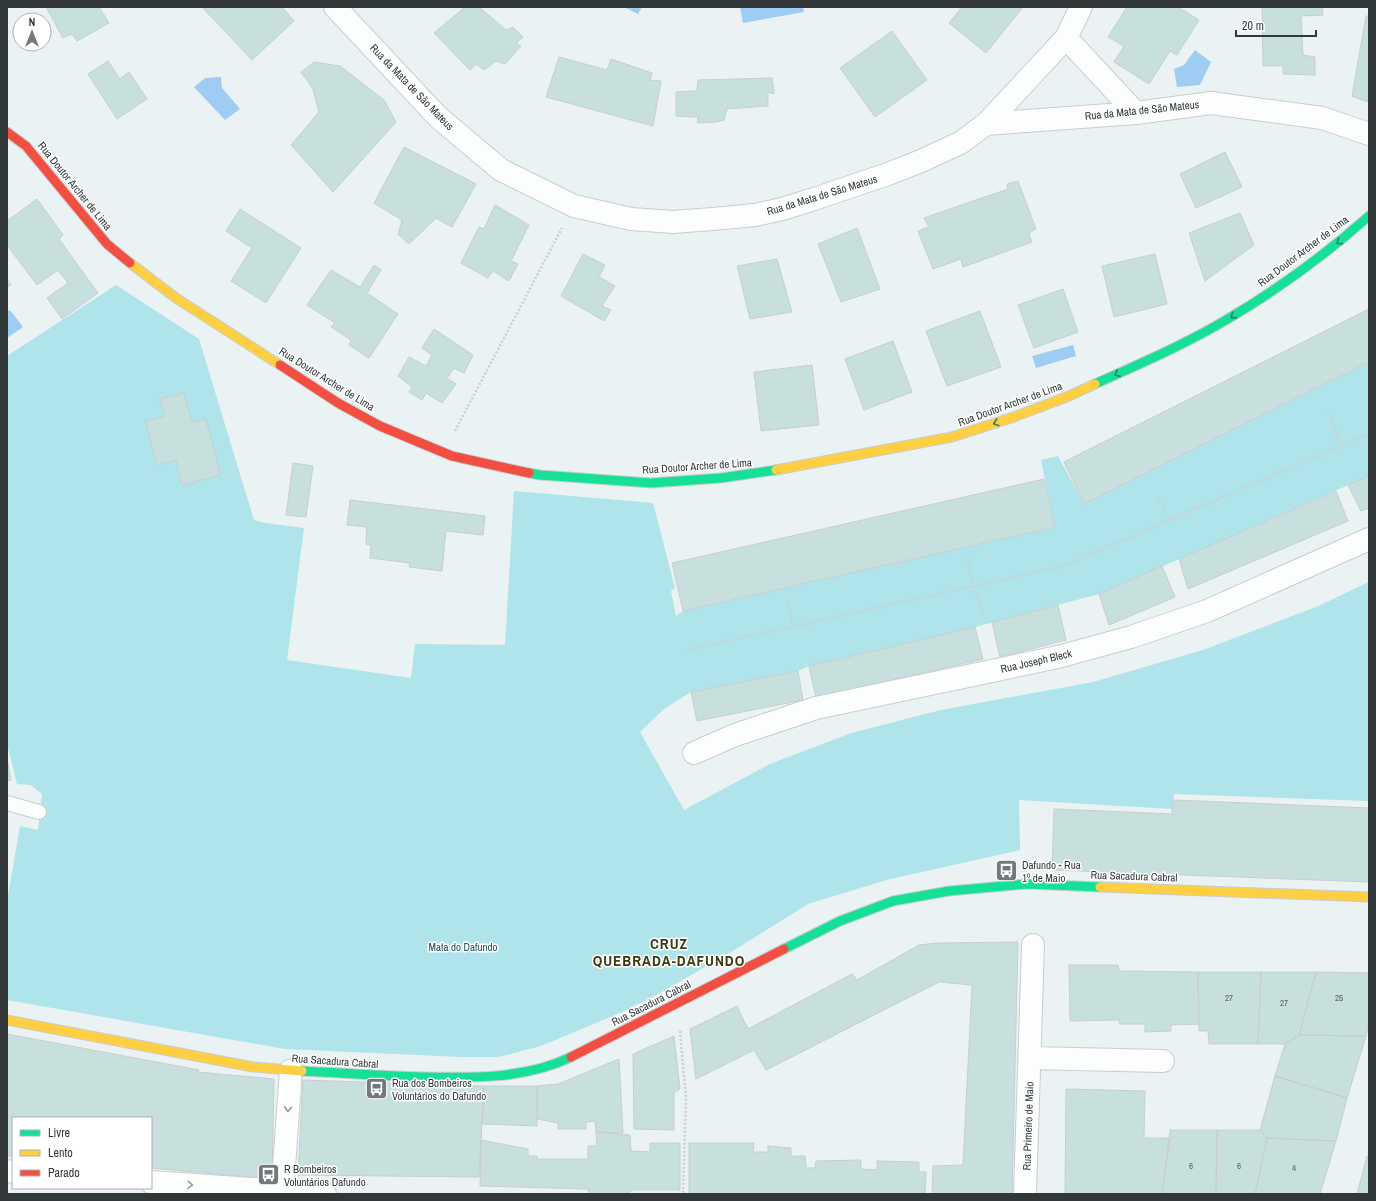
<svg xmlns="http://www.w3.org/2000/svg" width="1376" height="1201" viewBox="0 0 1376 1201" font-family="'Archivo Narrow',sans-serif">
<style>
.green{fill:#aee4ea}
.water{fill:#9eccf2}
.building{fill:#c7dfdd;stroke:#c8cecf}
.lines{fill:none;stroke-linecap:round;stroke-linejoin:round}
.lane-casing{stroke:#c8cecf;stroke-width:16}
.street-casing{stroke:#c8cecf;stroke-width:24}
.fast-casing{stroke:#c8cecf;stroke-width:11}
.slow-casing{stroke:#c8cecf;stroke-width:11}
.jam-casing{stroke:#c8cecf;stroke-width:11}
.path{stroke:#cdd0d0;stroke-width:2.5;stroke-dasharray:2 2;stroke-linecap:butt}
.lane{stroke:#fcfdfd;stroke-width:14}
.street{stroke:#fcfdfd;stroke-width:22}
.fast{stroke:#16e098;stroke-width:9}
.slow{stroke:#ffcf43;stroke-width:9}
.jam{stroke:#f24e42;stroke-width:9}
.oneway{stroke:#258464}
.oneway2{stroke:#979a9b}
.labels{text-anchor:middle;stroke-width:3;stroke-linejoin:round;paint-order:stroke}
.number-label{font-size:9px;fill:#576262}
.street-label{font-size:11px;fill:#323839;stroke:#fff}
.poi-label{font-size:11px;fill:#323839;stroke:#fff;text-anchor:start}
.park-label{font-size:11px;fill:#215156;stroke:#fff}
.district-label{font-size:15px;font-weight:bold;letter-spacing:1px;fill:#3b3a11;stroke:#fff}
</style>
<rect width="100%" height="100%" fill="#eaf2f3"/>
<path class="green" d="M 116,285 L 199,339 L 254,520 L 265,523 L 304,528 L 287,660 L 411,678 L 415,644 L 505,645 L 514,491 L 653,503 L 675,588 L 671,591 L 676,616 L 683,611 L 1055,527 L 1041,460 L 1058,456 L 1084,504 L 1369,362 L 1369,476 L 1099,594 L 975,627 L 809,666 L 798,671 L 691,692 L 664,709 L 640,732 L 684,810 L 770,764 L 851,733 L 941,710 L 1093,682 L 1203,650 L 1316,607 L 1369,582 L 1369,801 L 1174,794 L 1172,809 L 1019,800 L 1020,850 L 890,879 L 808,904 L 731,952 L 658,994 L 622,1012 L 541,1046 L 498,1057 L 461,1057 L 285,1049 L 7,1000 L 7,902 L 20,826 L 38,830 L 42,794 L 31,785 L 17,784 L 7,744 L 7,356 Z"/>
<path class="water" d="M 624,7 L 642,7 L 638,14 Z
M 740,7 L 803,7 L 804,12 L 743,23 Z
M 1195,50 L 1211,62 L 1200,85 L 1177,87 L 1174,69 L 1184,65 Z
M 221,77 L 222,88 L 240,109 L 225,120 L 194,87 L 205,78 Z
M 10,310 L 23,327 L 7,338 L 7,312 Z
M 1073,345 L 1076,356 L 1036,368 L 1032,356 Z"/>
<path class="building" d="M 46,7 L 99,7 L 109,23 L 77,41 L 72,34 L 63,38 Z
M 202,7 L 282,7 L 294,21 L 252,60 Z
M 465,7 L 479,7 L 506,30 L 513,27 L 523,37 L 516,43 L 521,46 L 505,64 L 496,61 L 484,70 L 476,64 L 470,70 L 434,33 Z
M 962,7 L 1023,7 L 986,53 L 949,23 Z
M 1127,7 L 1178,7 L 1199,20 L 1177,55 L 1170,51 L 1149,84 L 1114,62 L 1124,46 L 1108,37 Z
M 1262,7 L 1322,7 L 1323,15 L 1301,16 L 1303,55 L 1315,57 L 1315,75 L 1283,74 L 1283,66 L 1263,66 Z
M 1366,16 L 1369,16 L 1369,96 L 1367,102 L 1352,96 Z
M 892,31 L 927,80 L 875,117 L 840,68 Z
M 559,57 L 607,70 L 611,59 L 652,73 L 650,80 L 661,81 L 653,126 L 546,97 Z
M 108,61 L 120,79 L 129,72 L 147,99 L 117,119 L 88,74 Z
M 314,62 L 340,66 L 384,100 L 396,122 L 333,192 L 291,145 L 319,112 L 313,89 L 301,72 Z
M 772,78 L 774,94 L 768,92 L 768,106 L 727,109 L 724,120 L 716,122 L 697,123 L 698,117 L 676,116 L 676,92 L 697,91 L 698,80 Z
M 404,147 L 476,184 L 452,227 L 436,218 L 409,244 L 398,234 L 402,220 L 374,203 Z
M 1225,152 L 1242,187 L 1196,208 L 1180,174 Z
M 1018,181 L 1036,229 L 1029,233 L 1032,242 L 963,267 L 961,259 L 933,269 L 918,231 L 929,227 L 924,218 L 1008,189 L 1007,184 Z
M 37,199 L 63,235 L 59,239 L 98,293 L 62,319 L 47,298 L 68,283 L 58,270 L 37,285 L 7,245 L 7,221 Z
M 495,205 L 529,225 L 511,261 L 518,264 L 509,281 L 493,271 L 488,278 L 461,263 L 479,227 L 484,229 Z
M 240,209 L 301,248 L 266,303 L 231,281 L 252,248 L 226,231 Z
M 1240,213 L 1254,245 L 1205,281 L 1189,233 Z
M 857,228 L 880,289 L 841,302 L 818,244 Z
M 583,254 L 605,265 L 599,277 L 615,286 L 602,306 L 611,310 L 604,321 L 561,296 Z
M 1155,254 L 1167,304 L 1114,317 L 1102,266 Z
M 777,259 L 792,312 L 750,319 L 737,266 Z
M 374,265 L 381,270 L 367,293 L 398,314 L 369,358 L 349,345 L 351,340 L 331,327 L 335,323 L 307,305 L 331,270 L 360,287 Z
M 7,279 L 11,285 L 7,287 Z
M 1063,289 L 1078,332 L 1034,348 L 1018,305 Z
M 1369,309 L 1369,362 L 1084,504 L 1064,462 Z
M 980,311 L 1001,367 L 947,386 L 926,331 Z
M 434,329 L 473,355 L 464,373 L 454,368 L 447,378 L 456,384 L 442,403 L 426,393 L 422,400 L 409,392 L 412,387 L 398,376 L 409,357 L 426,366 L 432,355 L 422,348 Z
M 893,341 L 912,392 L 864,410 L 845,359 Z
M 812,365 L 819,425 L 761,431 L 754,372 Z
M 184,393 L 192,422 L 206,419 L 221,475 L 182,485 L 176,460 L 157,465 L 145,421 L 165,416 L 160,399 Z
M 293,463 L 313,466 L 306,517 L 286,515 Z
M 1369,476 L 1369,508 L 1361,511 L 1348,485 Z
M 1044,479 L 1055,527 L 683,611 L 672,563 Z
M 1336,491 L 1348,521 L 1188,589 L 1179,559 Z
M 350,500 L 485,516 L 483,535 L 446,531 L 442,571 L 409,567 L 410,563 L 370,558 L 371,545 L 366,544 L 367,527 L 347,525 Z
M 1162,566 L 1175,597 L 1109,625 L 1099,594 Z
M 1058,605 L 1066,640 L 1000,657 L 992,622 Z
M 975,627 L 983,659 L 816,698 L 809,666 Z
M 798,671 L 803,700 L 697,721 L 691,692 Z
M 7,758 L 11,780 L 7,781 Z
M 1173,800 L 1369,808 L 1369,882 L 1052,870 L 1054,809 L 1172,814 Z
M 1018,942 L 1012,1194 L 932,1194 L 933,1166 L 963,1165 L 972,985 L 939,982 L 766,1070 L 754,1050 L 696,1079 L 690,1029 L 737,1006 L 748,1029 L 852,974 L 857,980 L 919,945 L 937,943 Z
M 1069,965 L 1118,965 L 1119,971 L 1198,972 L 1199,1024 L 1171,1025 L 1171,1031 L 1145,1032 L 1145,1024 L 1120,1024 L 1119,1020 L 1070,1021 Z
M 1198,972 L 1261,972 L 1258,1044 L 1209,1044 L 1208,1031 L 1199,1031 Z
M 1261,972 L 1316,972 L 1299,1035 L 1285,1044 L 1258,1044 Z
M 1316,972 L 1369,973 L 1369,1024 L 1366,1036 L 1299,1035 Z
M 7,1034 L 199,1070 L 198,1072 L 274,1079 L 272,1179 L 151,1168 L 151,1118 L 13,1118 L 13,1156 L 7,1156 Z
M 1299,1035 L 1366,1036 L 1347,1098 L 1275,1076 L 1285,1044 Z
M 674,1036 L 680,1089 L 674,1092 L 674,1130 L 634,1129 L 633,1054 Z
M 619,1059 L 623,1133 L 596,1132 L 595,1121 L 586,1122 L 586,1129 L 558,1129 L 558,1123 L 537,1119 L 537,1086 L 558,1084 Z
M 1275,1076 L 1347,1098 L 1336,1141 L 1267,1138 L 1260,1130 Z
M 303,1080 L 484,1086 L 479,1177 L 298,1175 Z
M 484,1086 L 537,1086 L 537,1126 L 482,1124 Z
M 1066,1089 L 1145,1091 L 1144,1138 L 1170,1138 L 1162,1194 L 1065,1194 Z
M 1170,1130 L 1217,1130 L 1216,1194 L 1162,1194 Z
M 1217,1130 L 1260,1130 L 1267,1138 L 1255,1194 L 1216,1194 Z
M 596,1132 L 630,1135 L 631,1151 L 650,1152 L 650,1143 L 680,1143 L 680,1190 L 632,1190 L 628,1194 L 589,1194 L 588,1189 L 480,1186 L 481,1140 L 528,1149 L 528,1156 L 537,1156 L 537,1159 L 588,1159 L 588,1146 L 597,1146 Z
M 1267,1138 L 1336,1141 L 1320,1194 L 1255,1194 Z
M 689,1143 L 754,1143 L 753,1152 L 768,1152 L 768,1146 L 791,1148 L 791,1156 L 805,1156 L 806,1168 L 815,1168 L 816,1161 L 861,1160 L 861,1169 L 877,1170 L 877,1161 L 919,1162 L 919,1172 L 926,1172 L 925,1194 L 689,1194 Z
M 1367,1156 L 1369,1157 L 1369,1194 L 1357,1194 Z"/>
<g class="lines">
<defs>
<path id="lane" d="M 7,803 L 39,812"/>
<path id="street" d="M 335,7 L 438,117 L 501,170 L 574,206 L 631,219 L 673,222 L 713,219 L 755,215 L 782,209 L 814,199 L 888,174 L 921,161 L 960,143 L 986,124 L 1136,113 L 1211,103 L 1322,118 L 1369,134
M 1066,38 L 1136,113
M 986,124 L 1066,38 L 1081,7
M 694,753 L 735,735 L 816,708 L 1058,657 L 1131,637 L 1207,611 L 1369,539
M 1030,1058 L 1163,1061
M 7,1171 L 13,1172
M 151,1182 L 325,1194
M 282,1194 L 291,1070
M 1025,1194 L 1033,945"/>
<path id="fast" d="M 1095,384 C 1139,364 1184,345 1226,320 C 1277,290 1325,255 1369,216
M 529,473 L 540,475 L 651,483 L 721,478 L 776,470
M 784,949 L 840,921 L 893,901 L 949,891 L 1027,884 L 1100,887
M 302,1071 C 343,1073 384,1076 424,1077 C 473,1078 526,1079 571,1057"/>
<path id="slow" d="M 130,263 L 176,298 L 280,365
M 776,470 L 952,437 L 1014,417 L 1069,396 L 1095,384
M 1100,887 L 1369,897
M 7,1020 L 253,1067 L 302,1071"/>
<path id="jam" d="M 7,132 L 26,146 L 107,244 L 130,263
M 280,365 L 338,403 L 380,426 L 452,456 L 529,473
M 571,1057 L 784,949"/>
</defs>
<use href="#lane" class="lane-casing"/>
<use href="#street" class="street-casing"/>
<use href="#fast" class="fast-casing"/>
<use href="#slow" class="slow-casing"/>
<use href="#jam" class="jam-casing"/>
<path class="path" d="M 1328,413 L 1343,446
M 455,431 L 562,228
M 1158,498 L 1171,520
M 968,559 L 973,586 L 983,616
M 787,602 L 793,626
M 683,651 L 1063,566 L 1369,434
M 680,1031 L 686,1098 L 683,1194"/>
<use href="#lane" class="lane"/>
<use href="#street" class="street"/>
<use href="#fast" class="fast"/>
<use href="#slow" class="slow"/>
<use href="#jam" class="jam"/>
</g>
<defs><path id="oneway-chevron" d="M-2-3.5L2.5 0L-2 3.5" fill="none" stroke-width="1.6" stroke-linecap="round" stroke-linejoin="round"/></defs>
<g class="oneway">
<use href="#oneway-chevron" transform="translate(1339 242) rotate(143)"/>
<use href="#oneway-chevron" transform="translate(1233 316) rotate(147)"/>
<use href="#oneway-chevron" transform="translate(1117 374) rotate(156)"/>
<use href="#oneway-chevron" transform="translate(996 423) rotate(162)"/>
</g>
<g class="oneway2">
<use href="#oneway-chevron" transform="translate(288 1109) rotate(94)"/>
<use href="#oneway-chevron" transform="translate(190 1185) rotate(4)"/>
</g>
<defs>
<symbol id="bus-square" viewBox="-11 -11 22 22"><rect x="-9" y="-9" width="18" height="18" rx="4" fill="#72797a" stroke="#fff"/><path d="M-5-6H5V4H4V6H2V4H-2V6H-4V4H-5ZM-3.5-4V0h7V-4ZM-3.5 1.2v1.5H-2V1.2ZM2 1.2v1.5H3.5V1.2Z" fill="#fff"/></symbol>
</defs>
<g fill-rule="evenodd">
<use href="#bus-square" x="994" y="858" width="25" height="25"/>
<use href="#bus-square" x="364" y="1076" width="25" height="25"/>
<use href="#bus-square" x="256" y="1162" width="25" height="25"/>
</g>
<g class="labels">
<g class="number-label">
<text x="1229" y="1001">27</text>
<text x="1339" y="1001">25</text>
<text x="1284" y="1006">27</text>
<text x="1191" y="1169">6</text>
<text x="1239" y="1169">6</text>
<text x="1294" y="1171">4</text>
</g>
<g class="street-label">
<text transform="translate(412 87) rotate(46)" y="4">Rua da Mata de São Mateus</text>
<text transform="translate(1142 110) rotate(-6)" y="4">Rua da Mata de São Mateus</text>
<text transform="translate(75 186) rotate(51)" y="4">Rua Doutor Archer de Lima</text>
<text transform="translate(822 195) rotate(-17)" y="4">Rua da Mata de São Mateus</text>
<text transform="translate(1303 251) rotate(-37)" y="4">Rua Doutor Archer de Lima</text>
<text transform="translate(327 379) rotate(32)" y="4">Rua Doutor Archer de Lima</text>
<text transform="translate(1010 404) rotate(-20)" y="4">Rua Doutor Archer de Lima</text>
<text transform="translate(697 466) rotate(-4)" y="4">Rua Doutor Archer de Lima</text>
<text transform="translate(1036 661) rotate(-13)" y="4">Rua Joseph Bleck</text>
<text transform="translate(1134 876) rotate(2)" y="4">Rua Sacadura Cabral</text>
<text transform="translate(651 1003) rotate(-27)" y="4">Rua Sacadura Cabral</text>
<text transform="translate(335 1061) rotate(4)" y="4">Rua Sacadura Cabral</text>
<text transform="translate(1028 1126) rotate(-88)" y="4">Rua Primeiro de Maio</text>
</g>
<g class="poi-label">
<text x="1022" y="869">Dafundo - Rua<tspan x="1022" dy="13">1º de Maio</tspan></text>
<text x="392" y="1087">Rua dos Bombeiros<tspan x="392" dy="13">Voluntários do Dafundo</tspan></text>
<text x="284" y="1173">R Bombeiros<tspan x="284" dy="13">Voluntários Dafundo</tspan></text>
</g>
<g class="park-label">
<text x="463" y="951">Mata do Dafundo</text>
</g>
<g class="district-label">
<text x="669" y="949">CRUZ<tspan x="669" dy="17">QUEBRADA-DAFUNDO</tspan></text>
</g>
</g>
<rect width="1376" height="1201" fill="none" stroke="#323839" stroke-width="16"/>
<rect x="12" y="1117" width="140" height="72" fill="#ffffff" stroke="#adafb0"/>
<rect x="20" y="1130" width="20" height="6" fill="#16e098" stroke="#adafb0"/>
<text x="48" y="1137" font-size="12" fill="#323839">Livre</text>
<rect x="20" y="1150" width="20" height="6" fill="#ffcf43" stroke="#adafb0"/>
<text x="48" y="1157" font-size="12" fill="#323839">Lento</text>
<rect x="20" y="1170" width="20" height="6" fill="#f24e42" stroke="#adafb0"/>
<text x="48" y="1177" font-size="12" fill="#323839">Parado</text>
<g transform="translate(32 32)"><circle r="19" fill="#ffffff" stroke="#adafb0"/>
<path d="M0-3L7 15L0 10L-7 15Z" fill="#72797a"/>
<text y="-6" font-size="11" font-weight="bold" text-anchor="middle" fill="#323839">N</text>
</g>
<path d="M1236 30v6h80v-6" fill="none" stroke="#323839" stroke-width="2"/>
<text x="1242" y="30" font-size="12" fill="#323839" stroke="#ffffff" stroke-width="3" paint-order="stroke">20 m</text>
</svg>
